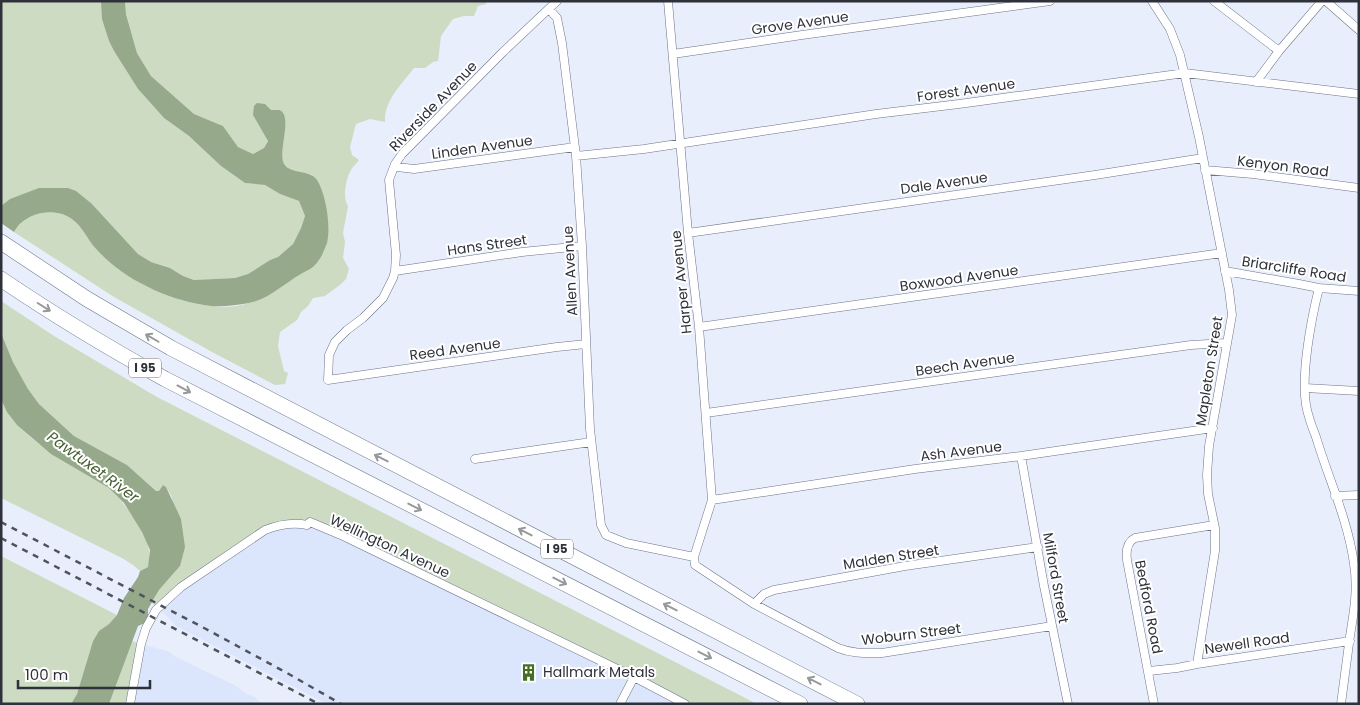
<svg xmlns="http://www.w3.org/2000/svg" width="1360" height="705" viewBox="0 0 1360 705" font-family="Poppins,sans-serif">
<style>
.built{fill:#dbe5fc}
.green{fill:#ccdbc2}
.water{fill:#96a98a}
.lines{fill:none;stroke-linecap:round;stroke-linejoin:round}
.minor-casing{stroke:#6b7487;stroke-width:9}
.motorway-casing{stroke:#6b7487;stroke-width:16}
.minor{stroke:#fff;stroke-width:8}
.motorway{stroke:#fff;stroke-width:15}
.rail{stroke:#4f535d;stroke-width:2.5;stroke-dasharray:6 6;stroke-linecap:butt}
.oneway{stroke:#96989c}
.labels{text-anchor:middle;stroke-width:4;stroke-linejoin:round;paint-order:stroke}
.shield{fill:#fff;stroke:#6d6f75;stroke-width:1}
.shield-label{font-size:12px;font-weight:bold;fill:#2e313a}
.street-label{font-size:14px;fill:#2e313a;stroke:#fff}
.poi-label{font-size:14px;fill:#2e313a;stroke:#fff;text-anchor:start}
.water-label{font-size:15px;font-style:italic;fill:#466131;stroke:#fff}
</style>
<rect width="100%" height="100%" fill="#e8eefb"/>
<path class="built" d="M 309,525 L 325,530 L 683,704 L 327,704 L 176,626 L 159,608 L 181,588 L 264,532 L 280,526 Z
M 145,645 L 170,652 L 174,656 L 236,686 L 246,694 L 255,697 L 262,704 L 131,704 Z"/>
<path class="green" d="M 1,1 L 101,1 L 109,41 L 114,51 L 138,89 L 164,118 L 189,136 L 221,166 L 245,183 L 265,185 L 280,194 L 299,201 L 305,216 L 301,228 L 293,244 L 278,257 L 270,260 L 248,274 L 235,278 L 194,280 L 183,276 L 170,268 L 151,262 L 138,254 L 92,204 L 10,199 L 1,206 Z
M 125,1 L 487,1 L 486,4 L 478,6 L 474,16 L 464,16 L 453,19 L 441,36 L 438,61 L 433,62 L 425,68 L 414,68 C 402,84 384,100 385,122 L 370,119 L 356,124 L 350,147 L 352,155 L 359,160 C 357,163 353,166 351,170 C 346,178 342,198 348,206 L 343,233 L 345,242 L 343,258 L 349,269 L 346,279 L 341,284 L 325,296 L 313,298 L 308,306 L 301,312 L 297,320 L 280,332 L 278,346 L 284,371 L 288,373 L 285,384 L 275,385 L 212,352 L 114,297 L 14,232 C 16,229 18,225 21,223 C 33,212 53,209 68,216 C 81,223 94,247 106,258 C 137,288 212,320 254,301 C 266,296 277,288 287,282 C 299,275 309,270 319,261 L 312,175 C 304,173 287,171 283,163 C 276,150 289,132 284,117 C 279,104 262,113 253,115 L 268,140 L 264,148 L 253,154 L 238,147 L 223,126 L 194,114 L 151,76 L 137,53 L 126,13 Z
M 1,301 L 54,336 L 157,397 L 757,704 L 683,704 L 334,533 L 309,525 L 293,525 L 264,532 L 157,607 L 152,603 L 159,590 L 180,566 L 172,497 L 166,487 L 163,485 L 159,491 L 156,491 L 127,465 L 74,436 L 39,404 L 28,389 L 13,362 L 1,333 Z
M 1,399 C 18,434 50,453 82,472 C 91,477 101,482 109,488 C 121,498 148,535 149,551 C 150,556 149,562 148,567 L 140,571 L 133,565 L 122,558 L 1,498 Z
M 1,556 L 117,615 L 109,624 L 99,631 L 93,641 L 77,694 L 71,704 L 1,704 Z
M 132,641 L 140,644 L 131,704 L 109,704 Z"/>
<path class="water" d="M 101,1 L 125,1 L 126,14 L 137,53 L 151,76 L 194,114 L 223,126 L 238,147 L 253,154 L 264,148 L 268,141 L 253,115 L 254,106 L 257,103 L 265,104 L 271,110 C 274,110 276,110 279,110 C 294,115 277,152 284,164 C 291,175 310,169 317,180 C 326,194 331,226 327,243 C 325,248 322,256 319,260 C 315,267 308,270 301,274 C 283,284 271,298 249,303 C 236,305 224,307 211,306 C 175,302 131,283 105,258 C 101,254 96,249 92,244 C 85,234 79,222 67,216 C 53,209 33,212 21,223 C 18,225 16,229 14,232 L 1,223 L 1,206 L 10,199 L 39,188 L 68,188 L 76,191 L 92,204 L 138,254 L 151,262 L 170,268 L 183,276 L 194,280 L 235,278 L 248,274 L 270,260 L 278,257 L 293,244 L 301,228 L 305,216 L 299,201 L 280,194 L 265,185 L 245,183 L 221,166 L 189,136 L 164,118 L 138,89 L 114,51 L 109,41 L 102,19 Z
M 1,333 L 13,362 L 28,389 L 39,404 L 74,436 L 127,465 L 156,491 L 159,491 L 163,485 L 166,487 L 181,519 L 185,547 L 180,566 L 159,590 L 148,609 L 148,617 L 145,623 L 138,626 L 109,704 L 71,704 L 77,694 L 93,641 L 99,631 L 109,624 L 117,615 L 124,598 L 138,577 L 140,571 L 148,567 L 150,550 L 142,532 L 124,503 L 109,488 L 51,454 L 17,425 L 7,412 L 1,399 Z"/>
<g class="lines">
<defs>
<path id="minor" d="M 557,1 L 503,52 L 402,154 L 395,164 L 389,180 L 396,255 L 395,271 L 393,278 L 383,298 L 363,318 L 347,330 L 335,342 L 329,355 L 328,380 L 557,347 L 586,344
M 668,1 L 688,233 L 699,327 L 712,500 L 694,557 L 695,565 L 754,604 L 838,648 C 853,654 866,653 882,653 L 1052,626
M 1152,1 L 1170,29 L 1180,55 L 1199,137 L 1229,290 L 1232,315 L 1209,446 L 1207,475 L 1208,494 L 1215,528 L 1215,551 L 1197,664
M 1214,1 L 1279,51
M 1326,1 L 1359,30
M 549,9 L 557,18 L 562,43 L 576,156 L 582,246 L 590,429 L 601,525 L 606,535 L 626,543 L 694,557
M 673,54 L 802,35 L 1050,1
M 1256,82 L 1279,51 L 1322,1
M 576,156 L 644,149 L 876,114 L 959,104 L 1185,73 L 1359,94
M 395,164 L 397,167 L 414,169 L 575,147
M 1205,170 L 1253,174 L 1359,188
M 688,233 L 1095,175 L 1203,158
M 395,271 L 522,252 L 582,246
M 1225,271 L 1299,284 L 1319,288 L 1359,291
M 1319,288 C 1311,320 1301,373 1306,405 C 1308,416 1312,427 1316,437 C 1329,480 1348,520 1354,564 C 1358,589 1354,612 1350,636 C 1347,659 1344,681 1341,704
M 699,327 C 873,303 1047,278 1222,253
M 1305,388 L 1359,391
M 706,413 L 1191,345 L 1227,343
M 1021,456 L 1044,586 L 1068,704
M 475,459 L 591,442
M 1335,496 L 1359,495
M 712,500 L 915,469 L 1021,456 L 1213,428
M 754,604 L 764,594 L 774,590 L 905,566 L 1038,547
M 1149,671 L 1177,668 L 1197,664 L 1350,641
M 130,704 L 141,644 L 146,628 L 156,610 L 181,587 L 265,530 C 278,525 293,522 307,525 L 310,522 L 341,535 L 634,677 L 685,704
M 620,704 L 634,677
M 1154,704 L 1127,560 C 1126,552 1127,542 1135,538 L 1214,525"/>
<path id="motorway" d="M 1,242 L 87,299 L 171,348 L 857,704
M 1,279 C 54,315 109,348 165,379 L 800,704"/>
</defs>
<use href="#minor" class="minor-casing"/>
<use href="#motorway" class="motorway-casing"/>
<use href="#minor" class="minor"/>
<use href="#motorway" class="motorway"/>
<path class="rail" d="M 1,522 L 206,629 L 287,673 L 341,704
M 1,538 L 319,704"/>
</g>
<defs><path id="oneway-shaft" d="M-6 0H5M1.5-3L5.5 0L1.5 3" fill="none" stroke-width="1.6" stroke-linecap="round" stroke-linejoin="round" transform="scale(1.25)"/></defs>
<g class="oneway">
<use href="#oneway-shaft" transform="translate(44 307) rotate(32)"/>
<use href="#oneway-shaft" transform="translate(152 338) rotate(-150)"/>
<use href="#oneway-shaft" transform="translate(184 389) rotate(28)"/>
<use href="#oneway-shaft" transform="translate(381 458) rotate(-153)"/>
<use href="#oneway-shaft" transform="translate(415 507) rotate(27)"/>
<use href="#oneway-shaft" transform="translate(525 532) rotate(-153)"/>
<use href="#oneway-shaft" transform="translate(560 581) rotate(27)"/>
<use href="#oneway-shaft" transform="translate(670 607) rotate(-153)"/>
<use href="#oneway-shaft" transform="translate(705 655) rotate(27)"/>
<use href="#oneway-shaft" transform="translate(814 681) rotate(-153)"/>
</g>
<defs>
<symbol id="building-bare" viewBox="-9 -9 18 18"><path d="M-4-6H4V6H1V3H-1V6H-4ZM-2.5-4.3h1.7v1.8h-1.7ZM.8-4.3h1.7v1.8H.8ZM-2.5-1h1.7V.8h-1.7ZM.8-1h1.7V.8H.8Z" fill="#476c26" stroke="#fff" stroke-width="2.5" paint-order="stroke"/></symbol>
</defs>
<g fill-rule="evenodd">
<use href="#building-bare" x="516" y="660" width="25" height="25"/>
</g>
<g class="labels">
<g class="shield">
<rect x="129" y="358.5" width="32" height="19" rx="4"/>
<rect x="541" y="539.5" width="32" height="19" rx="4"/>
</g>
<g class="shield-label">
<text x="145" y="372">I 95</text>
<text x="557" y="553">I 95</text>
</g>
<g class="street-label">
<text transform="translate(800 23) rotate(-8)" y="5">Grove Avenue</text>
<text transform="translate(966 90) rotate(-8)" y="5">Forest Avenue</text>
<text transform="translate(433 106) rotate(-46)" y="5">Riverside Avenue</text>
<text transform="translate(482 147) rotate(-8)" y="5">Linden Avenue</text>
<text transform="translate(1283 166) rotate(7)" y="5">Kenyon Road</text>
<text transform="translate(944 183) rotate(-8)" y="5">Dale Avenue</text>
<text transform="translate(487 245) rotate(-8)" y="5">Hans Street</text>
<text transform="translate(1294 269) rotate(9)" y="5">Briarcliffe Road</text>
<text transform="translate(570 271) rotate(-93)" y="5">Allen Avenue</text>
<text transform="translate(959 278) rotate(-8)" y="5">Boxwood Avenue</text>
<text transform="translate(681 282) rotate(-96)" y="5">Harper Avenue</text>
<text transform="translate(455 349) rotate(-8)" y="5">Reed Avenue</text>
<text transform="translate(965 364) rotate(-8)" y="5">Beech Avenue</text>
<text transform="translate(1209 371) rotate(-81)" y="5">Mapleton Street</text>
<text transform="translate(961 451) rotate(-7)" y="5">Ash Avenue</text>
<text transform="translate(390 546) rotate(25)" y="5">Wellington Avenue</text>
<text transform="translate(891 557) rotate(-9)" y="5">Malden Street</text>
<text transform="translate(1056 578) rotate(80)" y="5">Milford Street</text>
<text transform="translate(1149 607) rotate(79)" y="5">Bedford Road</text>
<text transform="translate(911 634) rotate(-7)" y="5">Woburn Street</text>
<text transform="translate(1247 643) rotate(-8)" y="5">Newell Road</text>
</g>
<g class="poi-label">
<text x="543" y="677">Hallmark Metals</text>
</g>
<g class="water-label">
<text transform="translate(93 467) rotate(36)" y="5">Pawtuxet River</text>
</g>
</g>
<rect width="1360" height="705" fill="none" stroke="#2e313a" stroke-width="5"/>
<path d="M18 680v8h132v-8" fill="none" stroke="#2e313a" stroke-width="2.5"/>
<text x="25" y="680" font-size="15" fill="#2e313a" stroke="#ffffff" stroke-width="4" paint-order="stroke">100 m</text>
</svg>
